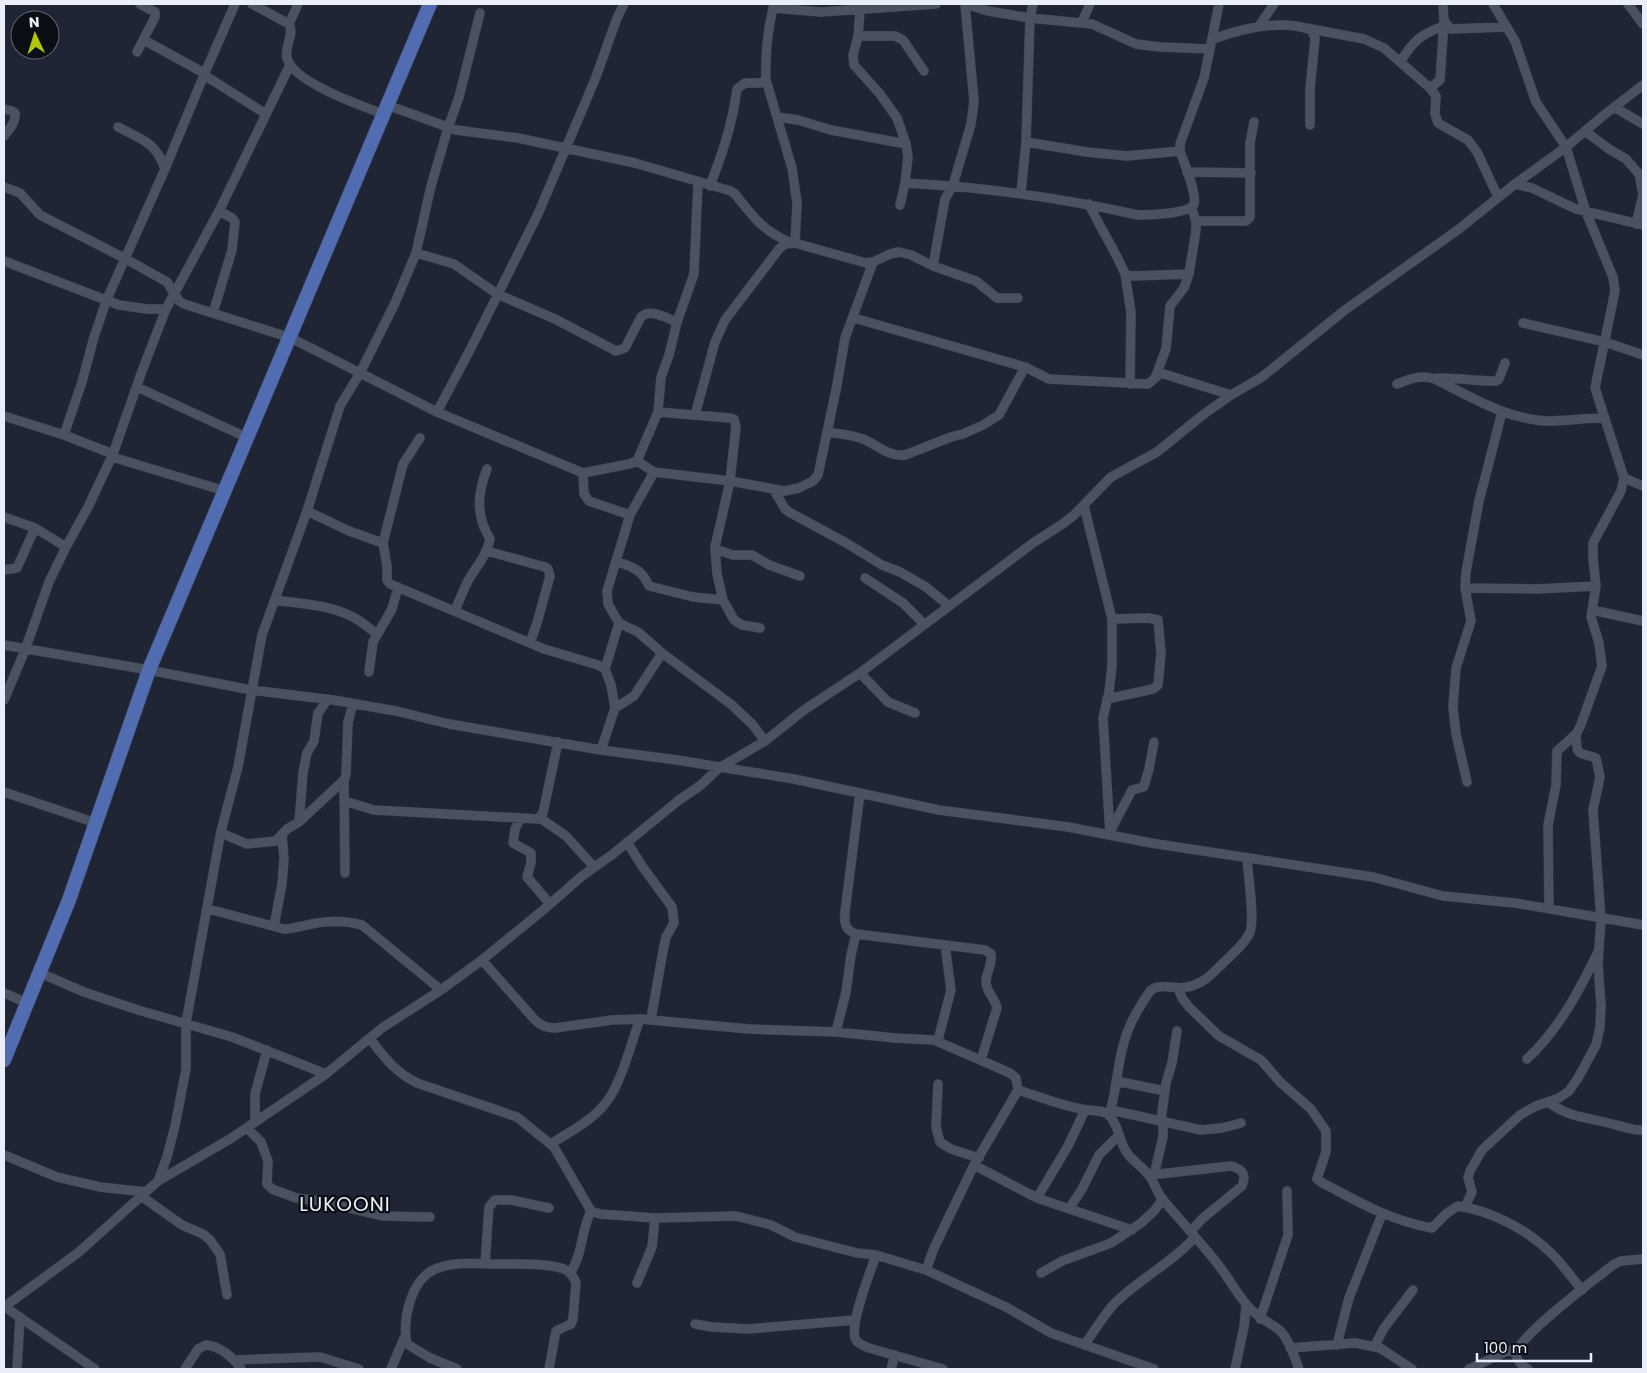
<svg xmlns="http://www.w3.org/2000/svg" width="1647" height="1373" viewBox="0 0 1647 1373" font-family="Poppins,sans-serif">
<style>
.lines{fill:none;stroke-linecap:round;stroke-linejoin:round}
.street-casing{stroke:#3a3f4c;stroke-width:10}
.primary-casing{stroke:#3a3f4c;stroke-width:15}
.street{stroke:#4a5262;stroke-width:9}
.primary{stroke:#516cb1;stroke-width:14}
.labels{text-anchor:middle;stroke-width:4.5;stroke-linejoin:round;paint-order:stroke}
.quarter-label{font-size:20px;letter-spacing:1px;fill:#eaeef8;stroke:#0b0e15}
</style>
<rect width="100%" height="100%" fill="#1f2534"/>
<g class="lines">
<defs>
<path id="street" d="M 252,4 L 289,24 C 295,34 284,46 287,58 C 293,82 361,106 384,114
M 965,4 L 988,11 L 1030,18 L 1092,24 L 1136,44 L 1160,47 L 1210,49
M 1443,4 L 1444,21 L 1451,29 L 1506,27
M 1493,4 L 1515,41 L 1536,102 L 1566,147 L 1586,212 L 1613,277 L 1615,291 L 1595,388 L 1624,478 L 1621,491 L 1593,543 L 1593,558 L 1596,586 L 1591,617 L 1599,643 L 1602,666 L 1580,727 L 1576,734 L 1557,751 L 1556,785 L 1548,825 L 1549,909
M 1628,4 L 1643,24
M 860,11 L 858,36 L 853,55 L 854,65 L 880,94 L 897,118 L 906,144 L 908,157 L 905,183 L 900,205
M 1082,22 L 1090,4
M 289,24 L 298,4
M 1259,26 L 1274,4
M 1306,28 L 1364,39 L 1384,48 L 1430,88 L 1436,96 L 1435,114 L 1438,123 L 1468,140 L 1477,152 L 1498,197
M 858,36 L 895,36 L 903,40 L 924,71
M 1213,39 C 1243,28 1281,19 1312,30 L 1315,39 L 1310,89 L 1310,125
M 144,40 L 204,73
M 137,52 L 155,17 L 155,12 L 140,4
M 1401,61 C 1413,41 1421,34 1444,26
M 204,75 L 266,114
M 766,80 L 792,168 L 797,203 L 795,243
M 1430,88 L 1440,80 L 1444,21
M 387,105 L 456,130 L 518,138 L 635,163 L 731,191 L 735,194 C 754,218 762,230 791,243
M 1614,107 L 1643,124
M 4,109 L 12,111 L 15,113 C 16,123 9,129 4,136
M 777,117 L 798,120 L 831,130 L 906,144
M 118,127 C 141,139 156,142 165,169
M 1585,131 L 1609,149 L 1626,159 L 1639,174 L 1643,195 L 1636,224
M 1026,142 L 1087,152 L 1127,156 L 1180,151
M 1187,172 L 1251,173
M 905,183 C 984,187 1061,198 1138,215 C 1148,215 1190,214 1194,204 C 1197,193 1184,163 1180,151 L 1180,144 L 1204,78 L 1219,4
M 1515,184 L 1532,188 L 1576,209 L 1643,225
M 710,186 C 723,151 732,126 737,89 L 745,83 L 760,83 L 766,80 C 765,55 767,33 773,8 L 821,12 L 936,4
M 4,187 L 20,193 L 40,215 L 126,259 L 167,282 L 179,301 L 184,304 L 291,338 L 437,412 L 583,473 L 629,464 L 637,461 L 658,412 L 661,377 L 669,355 L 677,322 L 694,274 L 698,182
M 1021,193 L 1026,142 L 1030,18 L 1033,4
M 1089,204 C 1100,228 1115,250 1125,274 L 1132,276 L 1189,274
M 1196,221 L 1246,221 L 1250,217 L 1250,143 L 1254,122
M 416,253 L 454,264 L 497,294 L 555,319 L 616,351 L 625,348 L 641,317 C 651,308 666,318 677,322
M 4,261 L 119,305 L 147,309 L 166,309
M 933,266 L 945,199 L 953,185 L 971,124 L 974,101 L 965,4
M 1125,274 L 1131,312 L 1130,384
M 213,313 L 232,250 L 235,222 L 232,218 L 219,211
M 854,318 L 1025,367 L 1049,379 L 1148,384 L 1160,374 L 1164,374 L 1231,395
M 1523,323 L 1605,342 L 1643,355
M 1155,378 L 1166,349 L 1170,306 L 1184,288 L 1189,274 L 1196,230 L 1196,221 L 1191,207
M 1438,378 C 1458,378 1476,381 1496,381 L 1499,379 L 1505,363
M 1397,384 C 1411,379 1420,374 1435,379 C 1471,397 1506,419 1547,421 C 1566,421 1585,418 1604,418
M 137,387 L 248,438
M 437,412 L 471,348 L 538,214 L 596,77 L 617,18 L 624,4
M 658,412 L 730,418 L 734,419 L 736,427 L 730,481 L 715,547 L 717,574 L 723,600 L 734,620 L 742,625 L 760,628
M 695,415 L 715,342 L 725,320 L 779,249 L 785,244 L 795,243 L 866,263 L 873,262 L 890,254 L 899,252 L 911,255 L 933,266 L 976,281 L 997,298 L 1018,298
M 4,416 L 64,435 L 113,454
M 827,432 C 839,434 852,435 863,439 C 878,445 888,457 905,455 L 951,437 L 963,434 L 983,425 L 999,415 L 1025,367
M 64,435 L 82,382 L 94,337 L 107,299 L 165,169 L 204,75 L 235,4
M 420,438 L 403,464 L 383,543 L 387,566 L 387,580 L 390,584 L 544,649 L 598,665 L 605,669 L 611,685 L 615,708 L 601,750
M 112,457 L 225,491
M 637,461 L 654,472 L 730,481 L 785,491 L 799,488 L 813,481 L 818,475 L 837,385 L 845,338 L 873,262
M 654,472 L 630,515 L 607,591 L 608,604 L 619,623 L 638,632 L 662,653 L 732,705 L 752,724 L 765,741
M 583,473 L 584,494 L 589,501 L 630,515
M 1624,478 L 1643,486
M 774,490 L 785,509 L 789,512 L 848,544 L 882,565 L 900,572 L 926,587 L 949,606
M 1084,506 L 1112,619 L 1112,666 L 1109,692 L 1103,718 L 1110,834
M 307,511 L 349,531 L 383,543
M 4,517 L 35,528 L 66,547
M 715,549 L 733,555 L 752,555 L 769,565 L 800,576
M 487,551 L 545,567 L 548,569 L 550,576 L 537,623 L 530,643
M 616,561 C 633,568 641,568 649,586 L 693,597 L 723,600
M 4,570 L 17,568 L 35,528
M 865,578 L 903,603 L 924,624
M 1465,588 L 1537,589 L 1596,586
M 275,600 C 303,604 334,605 358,620 C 365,624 371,630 377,634
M 455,610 C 460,600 463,590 468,581 C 477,564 485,560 490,539 C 476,516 477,494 487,469
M 1592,610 L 1643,621
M 4,645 L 149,670 L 251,690 L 333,700 L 396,711 L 449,724 L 601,750 L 677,760 L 794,779 L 939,810 L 1068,827 L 1151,843 L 1373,877 L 1443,896 L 1515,903 L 1643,925
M 605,669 L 619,623
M 369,672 L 373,642 L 392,609 L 398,587
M 860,673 L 888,702 L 915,713
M 1107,699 L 1153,689 L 1158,685 L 1161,653 L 1158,620 L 1149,618 L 1112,619
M 4,700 L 25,650 L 49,582 L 66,547 L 88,507 L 113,454 L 142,371 L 166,309 L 219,211 L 290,65
M 615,708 L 634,696 L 662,653
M 344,780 L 345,873
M 1467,782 L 1456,734 L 1453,707 L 1456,668 L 1471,621 L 1465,588 L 1466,572 L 1479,501 L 1502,412
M 4,792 L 96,823
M 860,793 L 845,912 C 844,923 845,930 856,934 L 985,950 L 991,954 C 993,964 986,972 986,982 C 986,992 995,998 997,1008 L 981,1060
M 344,801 L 374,810 L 538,819 L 543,813 L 558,742
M 540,818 L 566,836 L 594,867
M 520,819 L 515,829 L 513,843 L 531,853 L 531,863 L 527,877 L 550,904
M 299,822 L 303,773 L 307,753 L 314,741 L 318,713 L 328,699
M 1112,828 L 1132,790 L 1143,787 L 1144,786 L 1149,769 L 1154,742
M 221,833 L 247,844 L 276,841 L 287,829 L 299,822 L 344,780 L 346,775 L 348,722 L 353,704
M 627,842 L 642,866 L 672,907 L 674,923 L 666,937 L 663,951 L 651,1019
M 208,909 L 284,929 C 291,929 296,927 303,926 C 322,921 343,920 362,925 L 441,990
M 274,926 L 282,884 L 284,859 L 282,834
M 482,960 L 535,1020 C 541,1026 547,1028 555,1028 L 612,1020 L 640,1019 L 749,1029 L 836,1032 L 895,1038 L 934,1040 L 1010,1073 L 1016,1078 L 1018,1090 C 1041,1097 1064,1107 1087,1110 C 1095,1111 1103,1110 1109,1115 C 1119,1125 1119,1142 1127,1153 C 1133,1161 1142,1167 1148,1174 C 1154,1181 1157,1193 1163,1200 C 1182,1222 1202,1244 1220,1267 C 1229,1279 1236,1292 1246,1304 C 1255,1316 1267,1321 1278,1329 C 1288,1336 1295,1358 1299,1369
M 40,973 L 84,992 L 138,1010 L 232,1037 L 326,1074
M 1178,988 L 1182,998 L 1189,1007 L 1219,1036 L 1261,1060 L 1280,1082 L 1311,1109 L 1326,1131 L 1326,1152 L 1317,1179 L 1321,1182 C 1358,1202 1391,1221 1432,1228 L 1447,1213 L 1458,1206 C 1492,1211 1528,1230 1552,1254 C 1563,1265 1572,1278 1582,1290
M 4,993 L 27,1003
M 836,1032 L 846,992 L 851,955 L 856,934
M 370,1039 C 385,1058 395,1072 417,1083 L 517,1117 L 554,1147 L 591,1211 L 600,1214 L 655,1218 L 736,1216 L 771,1225 L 795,1237 L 857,1253 L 876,1255 L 926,1270 L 1006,1307 L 1051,1333 L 1154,1369
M 938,1040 L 951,990 L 945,945
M 1527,1059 C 1559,1029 1578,993 1597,954
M 1116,1081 L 1165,1091
M 938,1084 L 936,1127 L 940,1142 L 951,1149 L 979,1158
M 1549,1103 C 1575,1120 1589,1117 1616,1125 C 1626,1127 1633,1131 1643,1130
M 1111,1110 L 1201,1130 L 1222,1128 L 1241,1123
M 1109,1116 C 1118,1087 1117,1056 1129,1028 C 1134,1015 1142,1003 1150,991 C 1159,982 1176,990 1187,987 C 1203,984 1211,975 1222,964 C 1231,955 1245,944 1250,932 C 1255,918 1248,875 1247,858
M 1161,1120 L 1166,1083 L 1172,1063 L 1177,1031
M 255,1122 L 255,1094 L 267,1050
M 247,1128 L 261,1142 L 268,1161 L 267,1184 L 272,1189 L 296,1198 L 320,1201 L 382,1216 L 430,1217
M 551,1144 C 569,1132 590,1122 604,1105 C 621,1086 631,1043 640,1019
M 4,1155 L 57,1177 L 100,1187 L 146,1192
M 974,1165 L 1037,1198 L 1132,1230
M 1150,1175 L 1231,1166 C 1242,1169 1247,1174 1242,1186 L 1202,1219 L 1191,1231
M 1154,1175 L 1163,1137 L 1163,1121
M 158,1181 L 167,1157 L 175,1126 L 186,1069 L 186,1023 L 221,831 L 238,767 L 262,635 L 307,511 L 340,406 L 360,373 L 395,303 L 416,253 L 431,186 L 448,128 L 459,97 L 480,13
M 141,1196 L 182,1225 L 203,1234 L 210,1240 L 220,1254 L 227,1295
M 1037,1198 L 1068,1146 L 1085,1110
M 1465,1207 L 1472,1192 L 1468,1178 L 1470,1171 L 1482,1150 L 1520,1115 L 1536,1106 L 1559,1098 L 1569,1091 L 1578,1078 L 1596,1045 L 1600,1027 L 1601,1006 L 1598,963 L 1601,919 L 1593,810 L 1600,777 L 1596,758 C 1576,751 1577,757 1576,734
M 1069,1209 L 1082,1189 L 1099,1155 L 1119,1135
M 876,1255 C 871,1271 848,1326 856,1340 C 858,1344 865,1346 869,1348 L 943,1369
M 485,1264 L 489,1207 L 495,1200 L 511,1200 L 549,1208
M 926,1270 L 934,1248 L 974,1165 L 1018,1090
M 570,1273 C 583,1255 581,1230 591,1211
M 1041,1273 L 1062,1261 L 1111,1243 L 1141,1223 L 1154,1211 L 1163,1199
M 637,1283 L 652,1247 L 655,1218
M 4,1307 L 79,1252 L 158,1181 L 230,1139 L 326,1074 L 382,1028 L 441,990 L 482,960 L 542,911 L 582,876 L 613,854 L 679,800 L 701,785 L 719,768 L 765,741 L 804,710 L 860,673 L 1033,543 L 1064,523 L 1074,515 L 1111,477 L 1157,452 L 1204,414 L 1231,395 L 1262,377 L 1345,310 L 1459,229 L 1515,184 L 1566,147 L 1604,115 L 1643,85
M 5,1307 L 95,1369
M 1260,1319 L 1288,1235 L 1287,1191
M 695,1324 L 712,1327 L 748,1329 L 855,1320
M 1084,1345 C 1094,1332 1103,1316 1114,1304 C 1139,1279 1172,1263 1195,1237
M 1337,1345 L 1349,1298 L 1382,1214
M 1374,1347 L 1384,1328 L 1413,1290
M 1290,1348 L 1355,1343 L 1380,1348 L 1412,1369
M 234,1360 L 320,1357 L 359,1369
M 17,1369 L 20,1317
M 185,1369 L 198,1349 L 206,1345 C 220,1346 234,1358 241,1369
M 391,1369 L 405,1336
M 457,1369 L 430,1358 L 407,1344 C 402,1319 411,1277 438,1268 C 458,1261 483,1264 503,1264 C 521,1264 547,1263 564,1269 C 570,1272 574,1277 576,1283 L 573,1319 L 571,1324 L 556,1331 L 549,1369
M 891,1369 L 895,1355
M 1235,1369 L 1244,1327 L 1246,1305
M 1469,1369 L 1505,1352 L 1516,1349
M 1528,1369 C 1521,1366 1518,1361 1515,1354 C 1521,1334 1594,1280 1613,1265 L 1621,1261 L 1643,1259"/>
<path id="primary" d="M 4,1060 L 69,900 L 149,670 L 430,4"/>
</defs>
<use href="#street" class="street-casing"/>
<use href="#primary" class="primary-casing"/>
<use href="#street" class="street"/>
<use href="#primary" class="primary"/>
</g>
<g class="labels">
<g class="quarter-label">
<text x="345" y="1211">LUKOONI</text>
</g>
</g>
<rect width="1647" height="1373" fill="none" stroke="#eaeef8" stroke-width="10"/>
<g transform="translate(35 35) rotate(356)"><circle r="24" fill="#0b0e15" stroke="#646870"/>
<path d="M0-4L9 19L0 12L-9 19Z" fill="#afc505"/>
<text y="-8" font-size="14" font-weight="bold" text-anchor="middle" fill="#eaeef8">N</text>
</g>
<path d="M1477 1353v8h114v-8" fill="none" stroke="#eaeef8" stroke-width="2.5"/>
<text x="1484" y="1353" font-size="15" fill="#eaeef8" stroke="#0b0e15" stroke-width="4" paint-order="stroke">100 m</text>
</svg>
